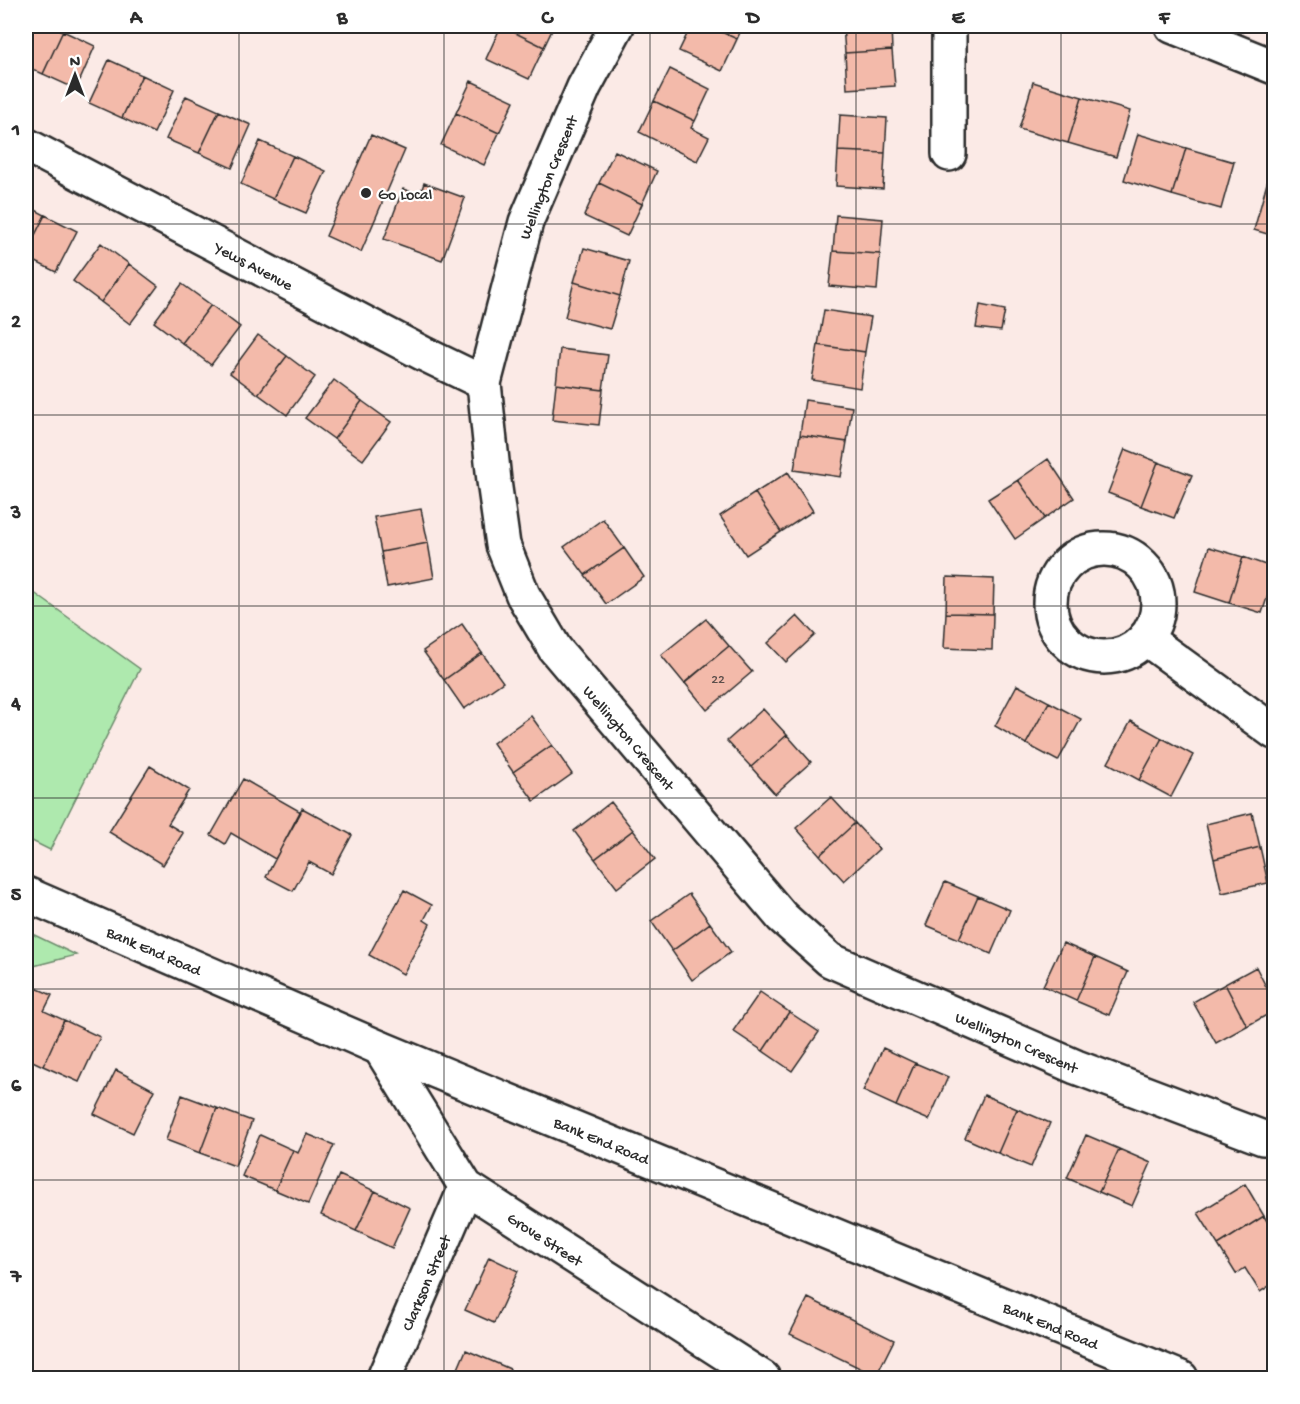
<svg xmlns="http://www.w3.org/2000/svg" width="1300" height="1404" viewBox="0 0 1300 1404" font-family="'Gochi Hand',sans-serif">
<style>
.green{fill:#aee9ae;stroke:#6c8a6c;stroke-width:1.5}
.building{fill:#f3baaa;stroke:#2b2b2b;stroke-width:1.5}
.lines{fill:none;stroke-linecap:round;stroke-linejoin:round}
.minor-casing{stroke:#2b2b2b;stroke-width:38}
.minor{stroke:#fff;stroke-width:33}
.grid{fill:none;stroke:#2b2b2b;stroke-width:1.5;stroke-opacity:0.55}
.poi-dot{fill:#2b2b2b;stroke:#fff;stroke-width:2}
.labels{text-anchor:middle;stroke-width:4.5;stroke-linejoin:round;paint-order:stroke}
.number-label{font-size:14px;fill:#5d4f4b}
.street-label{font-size:16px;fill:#2b2b2b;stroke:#fff}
.poi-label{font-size:16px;fill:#2b2b2b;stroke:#fff;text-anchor:start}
.neatline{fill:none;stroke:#2b2b2b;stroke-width:2}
.grid-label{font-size:20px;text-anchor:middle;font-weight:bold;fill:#2b2b2b}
</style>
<rect width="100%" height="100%" fill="#fbeae6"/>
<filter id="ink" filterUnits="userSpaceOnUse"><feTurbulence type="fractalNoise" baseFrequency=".0167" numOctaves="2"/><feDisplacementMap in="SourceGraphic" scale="12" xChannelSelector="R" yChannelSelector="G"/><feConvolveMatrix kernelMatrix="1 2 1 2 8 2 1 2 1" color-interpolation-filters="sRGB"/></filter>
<g filter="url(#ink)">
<path class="green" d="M 26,587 L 140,669 L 50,850 L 26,838 Z
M 26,931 L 76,955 L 26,968 Z"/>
<path class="building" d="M 26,26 L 51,26 L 63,31 L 43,74 L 26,66 Z
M 501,26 L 554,26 L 544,47 Z
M 501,26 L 544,47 L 529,79 L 486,59 Z
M 691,26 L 708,26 L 737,39 L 722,71 L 679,51 Z
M 708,26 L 743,26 L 737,39 Z
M 843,26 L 891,26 L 892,50 L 845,53 Z
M 63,31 L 95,46 L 76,89 L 43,74 Z
M 892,50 L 895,86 L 847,89 L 845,53 Z
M 109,60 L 142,75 L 122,118 L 89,103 Z
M 670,69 L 710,89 L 695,121 L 654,101 Z
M 142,75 L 174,90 L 154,133 L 122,118 Z
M 471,81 L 514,101 L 499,133 L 456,113 Z
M 1033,82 L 1082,97 L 1068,143 L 1019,129 Z
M 186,96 L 219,111 L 199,153 L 166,139 Z
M 1082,97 L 1130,111 L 1116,157 L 1068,143 Z
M 654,101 L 695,121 L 691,128 L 709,137 L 697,161 L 639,132 Z
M 219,111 L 251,125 L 232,168 L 199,153 Z
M 456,113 L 499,133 L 484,165 L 441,145 Z
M 840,115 L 887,118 L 885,153 L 838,151 Z
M 1138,134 L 1186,148 L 1172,195 L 1124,180 Z
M 371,135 L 405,150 L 361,252 L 326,236 Z
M 260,141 L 293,156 L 273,199 L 241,184 Z
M 1186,148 L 1234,162 L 1221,209 L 1172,195 Z
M 615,151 L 657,171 L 642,204 L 599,183 Z
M 838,151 L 885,153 L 883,189 L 836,186 Z
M 293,156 L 326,171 L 306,213 L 273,199 Z
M 424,183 L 465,198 L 442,260 L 384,239 L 403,189 L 420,195 Z
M 599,183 L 642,204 L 627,236 L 584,216 Z
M 1267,183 L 1274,186 L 1274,236 L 1254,230 Z
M 26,205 L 45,215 L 26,253 Z
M 45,215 L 77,231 L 56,272 L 26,257 L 26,253 Z
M 836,215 L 883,219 L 880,254 L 833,251 Z
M 101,243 L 129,264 L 101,302 L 73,281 Z
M 584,248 L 629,261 L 620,296 L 574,282 Z
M 833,251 L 880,254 L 877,290 L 829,286 Z
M 129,264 L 158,286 L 130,324 L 101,302 Z
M 574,282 L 620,296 L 610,329 L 565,317 Z
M 182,284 L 211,305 L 182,343 L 154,322 Z
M 211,305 L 240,327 L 211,365 L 182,343 Z
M 980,305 L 1005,310 L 1001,331 L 976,328 Z
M 824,310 L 871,317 L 865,352 L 818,345 Z
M 258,335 L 287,356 L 258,394 L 230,373 Z
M 818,345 L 865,352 L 860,388 L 812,380 Z
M 560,349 L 608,355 L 603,390 L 556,384 Z
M 287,356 L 315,377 L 287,415 L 258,394 Z
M 334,380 L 362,401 L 334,439 L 305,418 Z
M 556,384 L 603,390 L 599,425 L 552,420 Z
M 805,400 L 852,407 L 847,442 L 800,435 Z
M 362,401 L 391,422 L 363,460 L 334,439 Z
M 800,435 L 847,442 L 841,477 L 794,470 Z
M 1125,449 L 1158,462 L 1141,506 L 1108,493 Z
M 1048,459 L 1074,498 L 1045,518 L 1018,480 Z
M 1158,462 L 1192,475 L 1174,518 L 1141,506 Z
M 788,472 L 813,511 L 781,532 L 755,493 Z
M 1018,480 L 1045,518 L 1015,539 L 988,499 Z
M 755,493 L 781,532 L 746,555 L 720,516 Z
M 421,509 L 428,543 L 381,552 L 374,517 Z
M 603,519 L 624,548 L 585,575 L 564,547 Z
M 428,543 L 434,578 L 387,587 L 381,552 Z
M 1209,547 L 1243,557 L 1229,603 L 1195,592 Z
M 624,548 L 644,577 L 606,604 L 585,575 Z
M 1243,557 L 1274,568 L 1274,577 L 1262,613 L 1229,603 Z
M 947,577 L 994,579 L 993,614 L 946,613 Z
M 946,613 L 993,614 L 992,650 L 944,648 Z
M 797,616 L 815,635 L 786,662 L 768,643 Z
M 706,619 L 729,646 L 684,683 L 661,655 Z
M 462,624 L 482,653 L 444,680 L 423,651 Z
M 729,646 L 752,672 L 707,710 L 685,683 Z
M 482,653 L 503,682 L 464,709 L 444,680 Z
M 1017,685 L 1049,702 L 1026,744 L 995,726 Z
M 1049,702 L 1081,719 L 1058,761 L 1026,744 Z
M 763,709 L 787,735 L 751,767 L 727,741 Z
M 531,716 L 552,745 L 513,772 L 493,743 Z
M 1131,721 L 1162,738 L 1139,780 L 1108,763 Z
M 787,735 L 811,762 L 775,794 L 751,767 Z
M 1162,738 L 1193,755 L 1171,797 L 1139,780 Z
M 552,745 L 572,774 L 534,801 L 513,772 Z
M 150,766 L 189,790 L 168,824 L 183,833 L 163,865 L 109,832 Z
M 243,779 L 301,812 L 275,859 L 231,833 L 225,844 L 211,835 Z
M 831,797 L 855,823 L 820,855 L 796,828 Z
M 611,802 L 633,830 L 595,859 L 574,831 Z
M 302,808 L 352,835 L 331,874 L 309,862 L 293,891 L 266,877 Z
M 1252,813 L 1260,847 L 1214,859 L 1206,824 Z
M 855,823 L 879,849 L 844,881 L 820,855 Z
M 633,830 L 655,859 L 617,888 L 595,859 Z
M 1260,847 L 1268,883 L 1222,893 L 1214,859 Z
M 945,882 L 978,896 L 959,939 L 926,925 Z
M 404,890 L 432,905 L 424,920 L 430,924 L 403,974 L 369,955 Z
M 689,894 L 710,923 L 672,951 L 651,921 Z
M 978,896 L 1010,910 L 991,954 L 959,939 Z
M 710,923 L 731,952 L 692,980 L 672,951 Z
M 1063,943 L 1095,957 L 1076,1001 L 1043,986 Z
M 1095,957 L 1128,972 L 1109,1015 L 1076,1001 Z
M 1256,967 L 1274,1002 L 1274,1011 L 1247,1026 L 1225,984 Z
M 1225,984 L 1247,1026 L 1216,1043 L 1193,1002 Z
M 36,988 L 52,995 L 44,1011 L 64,1020 L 43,1066 L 26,1058 L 26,1011 Z
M 760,992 L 789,1012 L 763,1051 L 733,1031 Z
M 789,1012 L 819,1032 L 792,1071 L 763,1051 Z
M 64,1020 L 100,1037 L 79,1082 L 43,1066 Z
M 883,1048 L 915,1063 L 896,1106 L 863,1091 Z
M 915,1063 L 948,1077 L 929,1120 L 896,1106 Z
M 116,1070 L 154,1090 L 133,1133 L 94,1114 Z
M 182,1095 L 217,1108 L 200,1153 L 166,1140 Z
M 984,1095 L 1017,1109 L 998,1153 L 965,1138 Z
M 217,1108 L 252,1121 L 235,1166 L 200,1153 Z
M 1017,1109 L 1050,1123 L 1031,1167 L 998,1153 Z
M 307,1134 L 334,1145 L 308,1204 L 275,1190 L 293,1150 L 298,1153 Z
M 260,1135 L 293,1150 L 275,1190 L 242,1176 Z
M 1086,1135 L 1119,1149 L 1099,1192 L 1067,1178 Z
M 1119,1149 L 1151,1163 L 1132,1206 L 1099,1192 Z
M 339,1175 L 375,1191 L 356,1231 L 321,1215 Z
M 1245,1184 L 1264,1216 L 1218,1245 L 1198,1213 Z
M 375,1191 L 410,1208 L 392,1248 L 356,1231 Z
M 1264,1216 L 1274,1233 L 1274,1283 L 1260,1292 L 1245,1268 L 1236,1274 L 1218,1245 Z
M 489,1257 L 518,1271 L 494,1323 L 465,1310 Z
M 808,1298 L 894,1340 L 876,1376 L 790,1334 Z
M 466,1350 L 510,1369 L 506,1378 L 454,1378 Z"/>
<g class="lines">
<defs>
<g id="minor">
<path id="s1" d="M 617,26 L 584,87 L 526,222 L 484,383 L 494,481 L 503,545 L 523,595 L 555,649 L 782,917 L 830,960 L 1076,1067 L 1263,1138 L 1274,1137"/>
<path d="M 949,26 L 949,154"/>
<path d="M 1172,26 L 1274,67"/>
<path id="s2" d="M 26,145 L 422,353 L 484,383"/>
<circle cx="1104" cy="603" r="54"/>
<path d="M 1145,638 L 1274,732"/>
<path id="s3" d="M 26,894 L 380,1048 L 1181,1378"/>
<path id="s4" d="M 380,1048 L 466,1187 L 763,1378"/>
<path id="s5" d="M 384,1378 L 466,1187"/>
</g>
</defs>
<use href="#minor" class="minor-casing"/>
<use href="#minor" class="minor"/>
</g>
</g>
<path class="grid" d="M 239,26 L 239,1378M 444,26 L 444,1378M 650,26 L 650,1378M 856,26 L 856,1378M 1061,26 L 1061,1378M 26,224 L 1274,224M 26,415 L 1274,415M 26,606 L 1274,606M 26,798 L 1274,798M 26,989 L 1274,989M 26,1180 L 1274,1180"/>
<circle class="poi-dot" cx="366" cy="193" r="6"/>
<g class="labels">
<g class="number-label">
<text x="718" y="683">22</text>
</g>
<g class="street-label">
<text transform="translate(547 177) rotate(-68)" y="6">Wellington Crescent</text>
<text dy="6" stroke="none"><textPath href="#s2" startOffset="258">Yews Avenue</textPath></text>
<text dy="6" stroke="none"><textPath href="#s1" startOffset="778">Wellington Crescent</textPath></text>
<text dy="6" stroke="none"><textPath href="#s3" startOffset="140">Bank End Road</textPath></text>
<text dy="6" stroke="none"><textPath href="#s1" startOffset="1282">Wellington Crescent</textPath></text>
<text dy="6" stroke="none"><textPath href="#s3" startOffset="626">Bank End Road</textPath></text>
<text dy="6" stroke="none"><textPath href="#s4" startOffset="258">Grove Street</textPath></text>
<text dy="6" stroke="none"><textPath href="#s5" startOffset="104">Clarkson Street</textPath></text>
<text dy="6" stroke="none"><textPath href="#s3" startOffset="1112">Bank End Road</textPath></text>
</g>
<g class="poi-label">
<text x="378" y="199">Go Local</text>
</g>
</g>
<rect width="1300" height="1404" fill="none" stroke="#fff" stroke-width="66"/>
<g transform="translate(75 75)" stroke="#ffffff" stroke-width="4.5" paint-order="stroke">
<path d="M0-4.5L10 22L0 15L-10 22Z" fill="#2b2b2b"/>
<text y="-9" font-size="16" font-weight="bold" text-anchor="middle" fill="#2b2b2b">N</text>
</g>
<rect x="33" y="33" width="1234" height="1338" class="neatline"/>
<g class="grid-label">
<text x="136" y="23">A</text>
<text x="342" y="23">B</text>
<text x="547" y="23">C</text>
<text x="753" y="23">D</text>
<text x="958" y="23">E</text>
<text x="1164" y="23">F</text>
<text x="16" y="135">1</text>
<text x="16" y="327">2</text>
<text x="16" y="518">3</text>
<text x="16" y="709">4</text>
<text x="16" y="900">5</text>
<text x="16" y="1091">6</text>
<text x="16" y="1282">7</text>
</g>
</svg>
